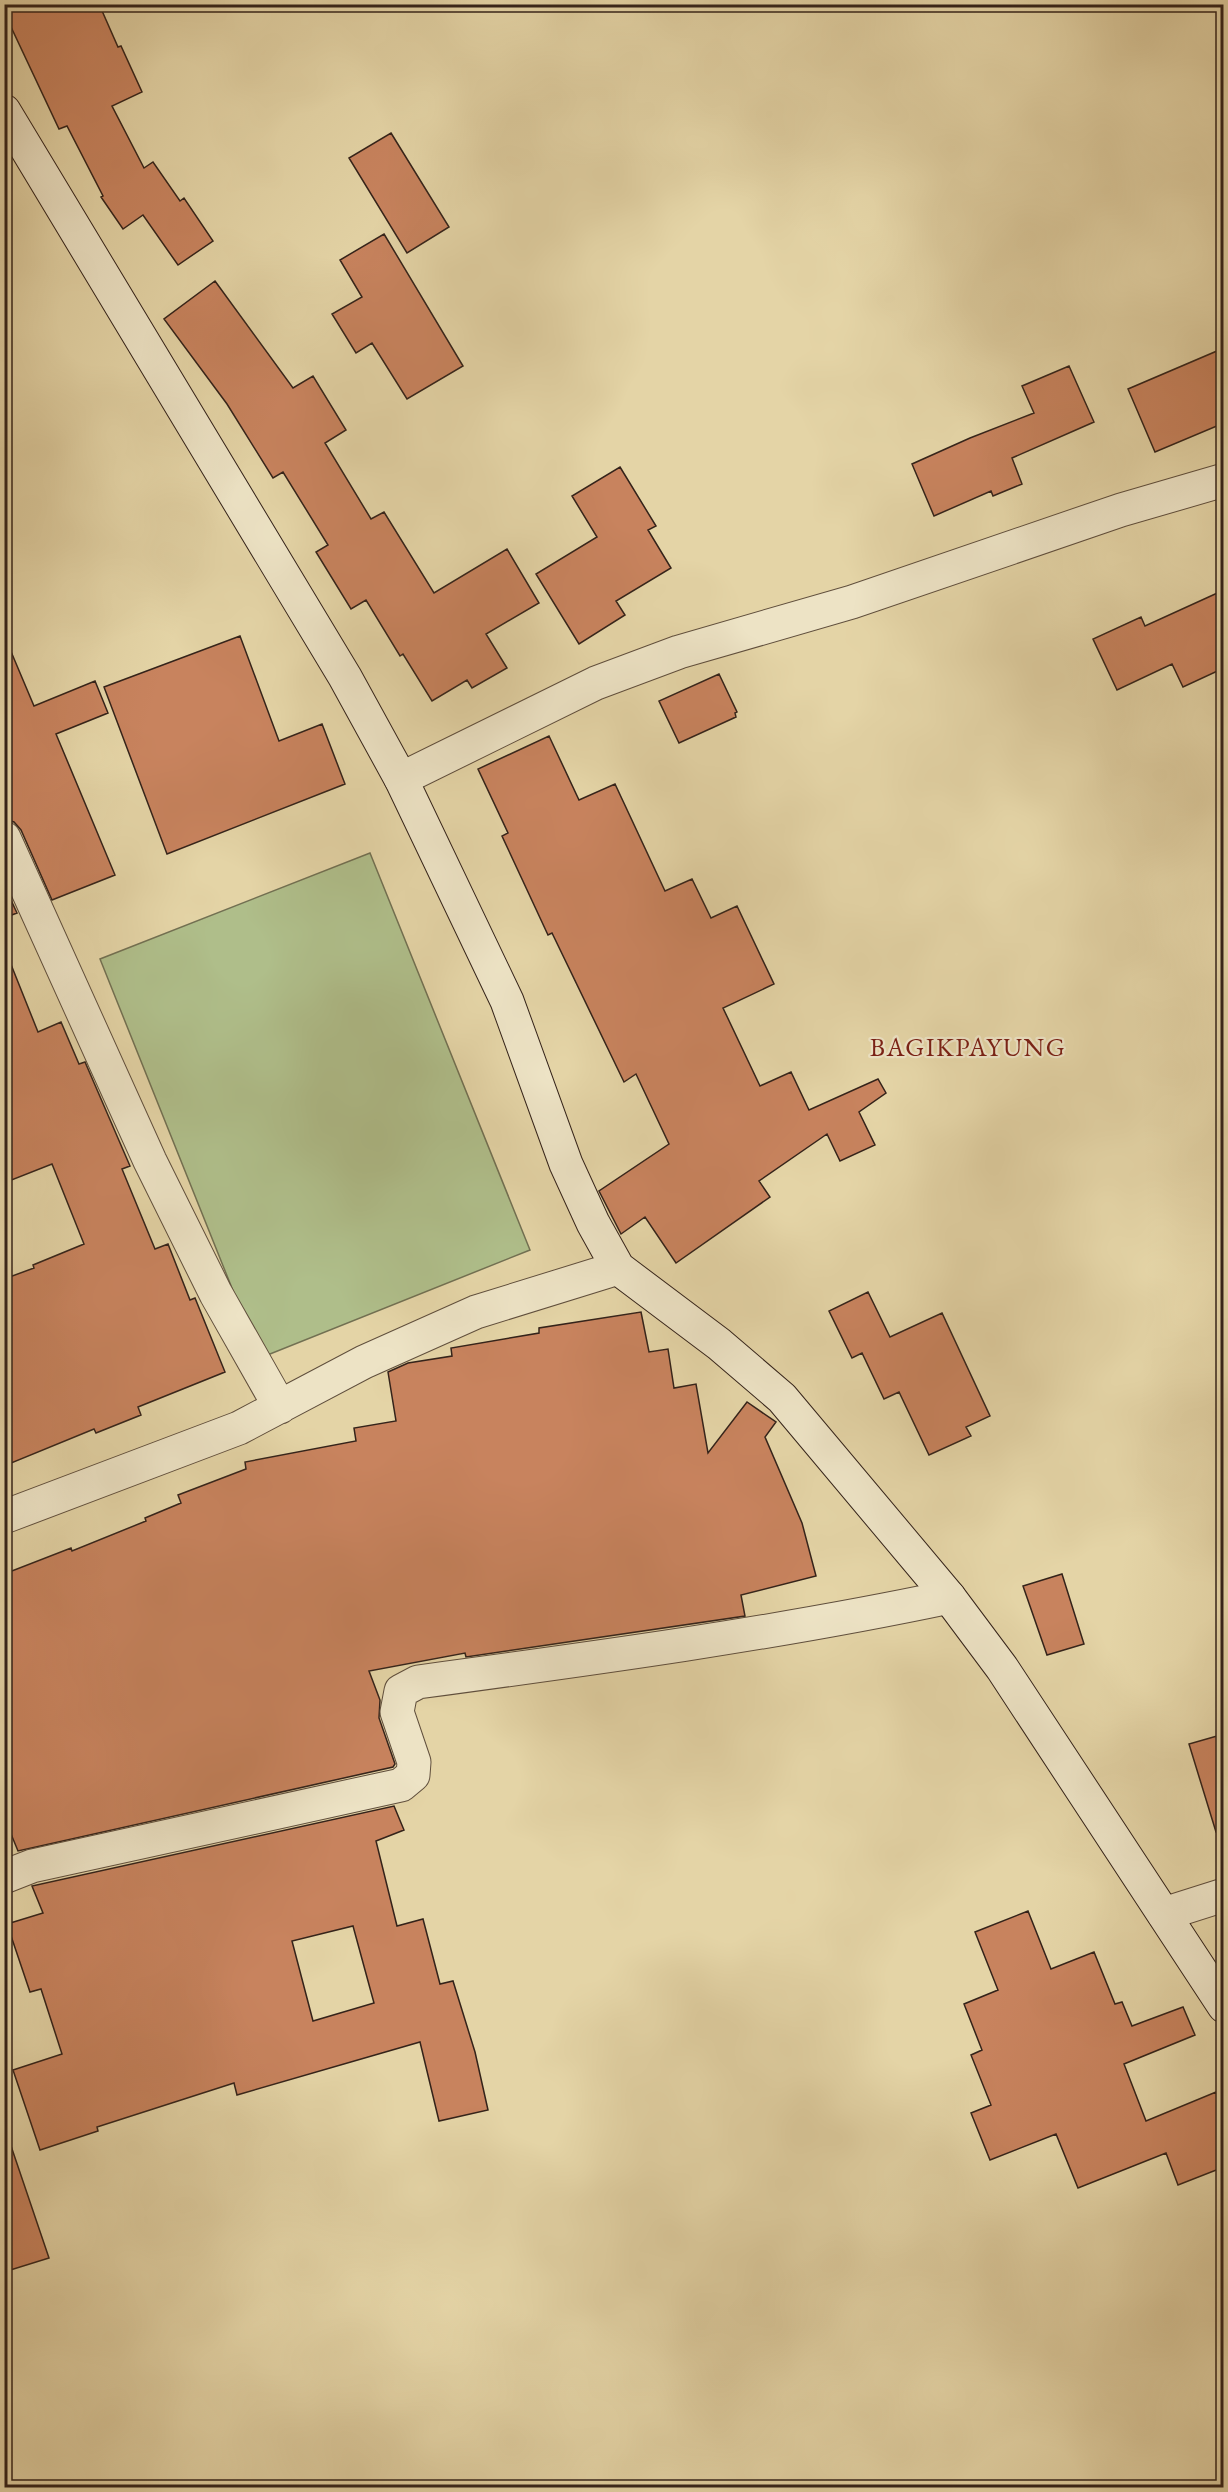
<svg xmlns="http://www.w3.org/2000/svg" width="1228" height="2492" viewBox="0 0 1228 2492" font-family="'EB Garamond',serif">
<style>
.green{fill:#afbe8a;stroke:#727052;stroke-width:1.5}
.building{fill:#c8835e;stroke:#34231a;stroke-width:1.5;fill-rule:evenodd}
.lines{fill:none;stroke-linecap:round;stroke-linejoin:round}
.street-casing{stroke:#604f3d;stroke-width:35}
.secondary-casing{stroke:#34231a;stroke-width:35}
.street{stroke:#ede3c5;stroke-width:33}
.secondary{stroke:#ede3c5;stroke-width:33}
.labels{text-anchor:middle;stroke-width:4.5;stroke-linejoin:round;paint-order:stroke}
.quarter-label{font-size:26px;letter-spacing:1.5px;fill:#7a1f14;stroke:#ede3c5}
</style>
<rect width="100%" height="100%" fill="#e4d4a6"/>
<filter id="stains"><feTurbulence type="fractalNoise" baseFrequency=".00333" numOctaves="4"/><feColorMatrix values="0 0 0 0 .2 0 0 0 0 .09 0 0 0 0 .02 0 0 0 .5 -.17"/></filter>
<radialGradient id="worn" r=".72"><stop offset=".6" stop-color="#630" stop-opacity="0"/><stop offset="1" stop-color="#630" stop-opacity=".3"/></radialGradient>
<path class="green" d="M 370,853 L 530,1250 L 260,1358 L 100,959 Z"/>
<path class="building" d="M 4,4 L 99,4 L 118,47 L 121,46 L 142,92 L 112,106 L 144,168 L 153,162 L 180,201 L 184,198 L 213,241 L 178,265 L 143,215 L 123,229 L 101,197 L 103,196 L 67,126 L 59,129 L 4,12 Z
M 391,133 L 449,227 L 407,253 L 349,158 Z
M 384,234 L 463,366 L 407,399 L 372,343 L 356,353 L 332,314 L 362,297 L 340,260 Z
M 215,281 L 293,388 L 313,376 L 346,430 L 325,443 L 371,519 L 384,512 L 434,593 L 507,549 L 539,603 L 486,634 L 507,668 L 472,688 L 467,680 L 432,701 L 403,654 L 400,656 L 366,600 L 351,609 L 316,552 L 328,545 L 283,472 L 273,478 L 227,404 L 164,319 Z
M 1224,348 L 1224,423 L 1155,452 L 1128,389 Z
M 1069,366 L 1094,422 L 1012,458 L 1022,484 L 993,496 L 991,491 L 934,516 L 912,464 L 970,438 L 1034,413 L 1022,386 Z
M 620,467 L 656,526 L 648,530 L 671,568 L 616,601 L 625,615 L 579,644 L 536,574 L 597,537 L 572,496 Z
M 1224,590 L 1224,668 L 1183,687 L 1172,664 L 1117,690 L 1093,639 L 1141,617 L 1145,626 Z
M 4,635 L 34,706 L 95,681 L 108,713 L 56,734 L 115,875 L 52,900 L 21,830 L 14,822 L 4,819 Z
M 240,636 L 279,741 L 322,724 L 345,784 L 167,854 L 104,687 Z
M 719,674 L 737,712 L 735,713 L 736,717 L 679,743 L 659,701 Z
M 549,736 L 579,800 L 615,784 L 665,891 L 692,879 L 711,918 L 737,906 L 774,984 L 723,1008 L 760,1086 L 791,1072 L 809,1110 L 878,1079 L 886,1093 L 859,1112 L 875,1145 L 840,1161 L 827,1134 L 759,1181 L 770,1197 L 676,1263 L 645,1217 L 621,1234 L 599,1191 L 669,1144 L 636,1074 L 624,1082 L 552,933 L 548,935 L 502,836 L 508,833 L 478,769 Z
M 4,885 L 17,913 L 4,918 Z
M 6,952 L 38,1032 L 61,1022 L 79,1064 L 85,1062 L 130,1166 L 122,1169 L 155,1249 L 168,1244 L 190,1300 L 195,1298 L 225,1372 L 138,1407 L 141,1415 L 96,1433 L 94,1429 L 4,1466 L 4,1279 L 34,1268 L 33,1265 L 84,1244 L 52,1164 L 4,1183 Z
M 868,1292 L 890,1337 L 942,1313 L 990,1416 L 966,1427 L 971,1436 L 929,1455 L 899,1392 L 884,1399 L 862,1353 L 852,1358 L 829,1311 Z
M 641,1312 L 649,1352 L 668,1349 L 674,1388 L 696,1384 L 708,1453 L 747,1402 L 776,1422 L 765,1437 L 802,1523 L 816,1576 L 741,1595 L 745,1616 L 466,1657 L 465,1653 L 369,1671 L 380,1700 L 379,1718 L 395,1764 L 393,1767 L 18,1851 L 4,1817 L 4,1574 L 71,1548 L 72,1551 L 146,1521 L 145,1518 L 181,1503 L 178,1495 L 246,1469 L 245,1462 L 356,1441 L 354,1428 L 396,1421 L 388,1372 L 408,1363 L 452,1356 L 451,1348 L 539,1333 L 539,1328 Z
M 1062,1574 L 1084,1644 L 1047,1655 L 1023,1586 Z
M 1224,1734 L 1224,1831 L 1216,1832 L 1189,1744 Z
M 394,1806 L 404,1830 L 376,1841 L 397,1926 L 423,1919 L 440,1984 L 453,1981 L 475,2052 L 488,2110 L 439,2121 L 420,2042 L 237,2095 L 234,2083 L 97,2127 L 98,2131 L 40,2150 L 13,2070 L 62,2054 L 41,1989 L 30,1992 L 7,1924 L 43,1913 L 32,1886 ZM 353,1926 L 374,2003 L 313,2021 L 292,1941 Z
M 1028,1911 L 1051,1969 L 1094,1952 L 1115,2004 L 1122,2002 L 1132,2026 L 1183,2007 L 1195,2035 L 1124,2064 L 1146,2121 L 1216,2092 L 1224,2111 L 1224,2167 L 1178,2185 L 1166,2153 L 1078,2188 L 1056,2134 L 990,2160 L 971,2113 L 991,2105 L 971,2055 L 982,2050 L 964,2004 L 998,1990 L 975,1932 Z
M 10,2143 L 49,2258 L 4,2272 L 4,2144 Z"/>
<g class="lines">
<defs>
<path id="street" d="M 401,779 L 596,683 L 679,652 L 852,602 L 1121,510 L 1224,480
M 4,838 L 150,1161 L 216,1294 L 280,1407
M 4,1517 L 239,1428 L 364,1362 L 476,1312 L 618,1268
M 4,1877 L 32,1866 L 401,1785 L 413,1775 L 414,1762 L 397,1712 L 401,1691 L 418,1682 C 596,1658 773,1634 949,1597
M 1164,1914 L 1224,1895"/>
<path id="secondary" d="M 4,111 L 345,677 L 401,779 L 507,1001 L 566,1164 L 593,1223 L 618,1268 L 719,1344 L 782,1398 L 949,1597 L 1002,1668 L 1224,2006"/>
</defs>
<use href="#street" class="street-casing"/>
<use href="#secondary" class="secondary-casing"/>
<use href="#street" class="street"/>
<use href="#secondary" class="secondary"/>
</g>
<g class="labels">
<g class="quarter-label">
<text x="968" y="1056">BAGIKPAYUNG</text>
</g>
</g>
<rect width="1228" height="2492" fill="none" stroke="#e4d4a6" stroke-width="24"/>
<rect x="6" y="6" width="1216" height="2480" fill="none" stroke="#34231a" stroke-width="3"/>
<rect x="12" y="12" width="1204" height="2468" fill="none" stroke="#34231a" stroke-width="1.5"/>
<rect width="100%" height="100%" filter="url(#stains)"/>
<rect width="100%" height="100%" fill="url(#worn)"/>
</svg>
